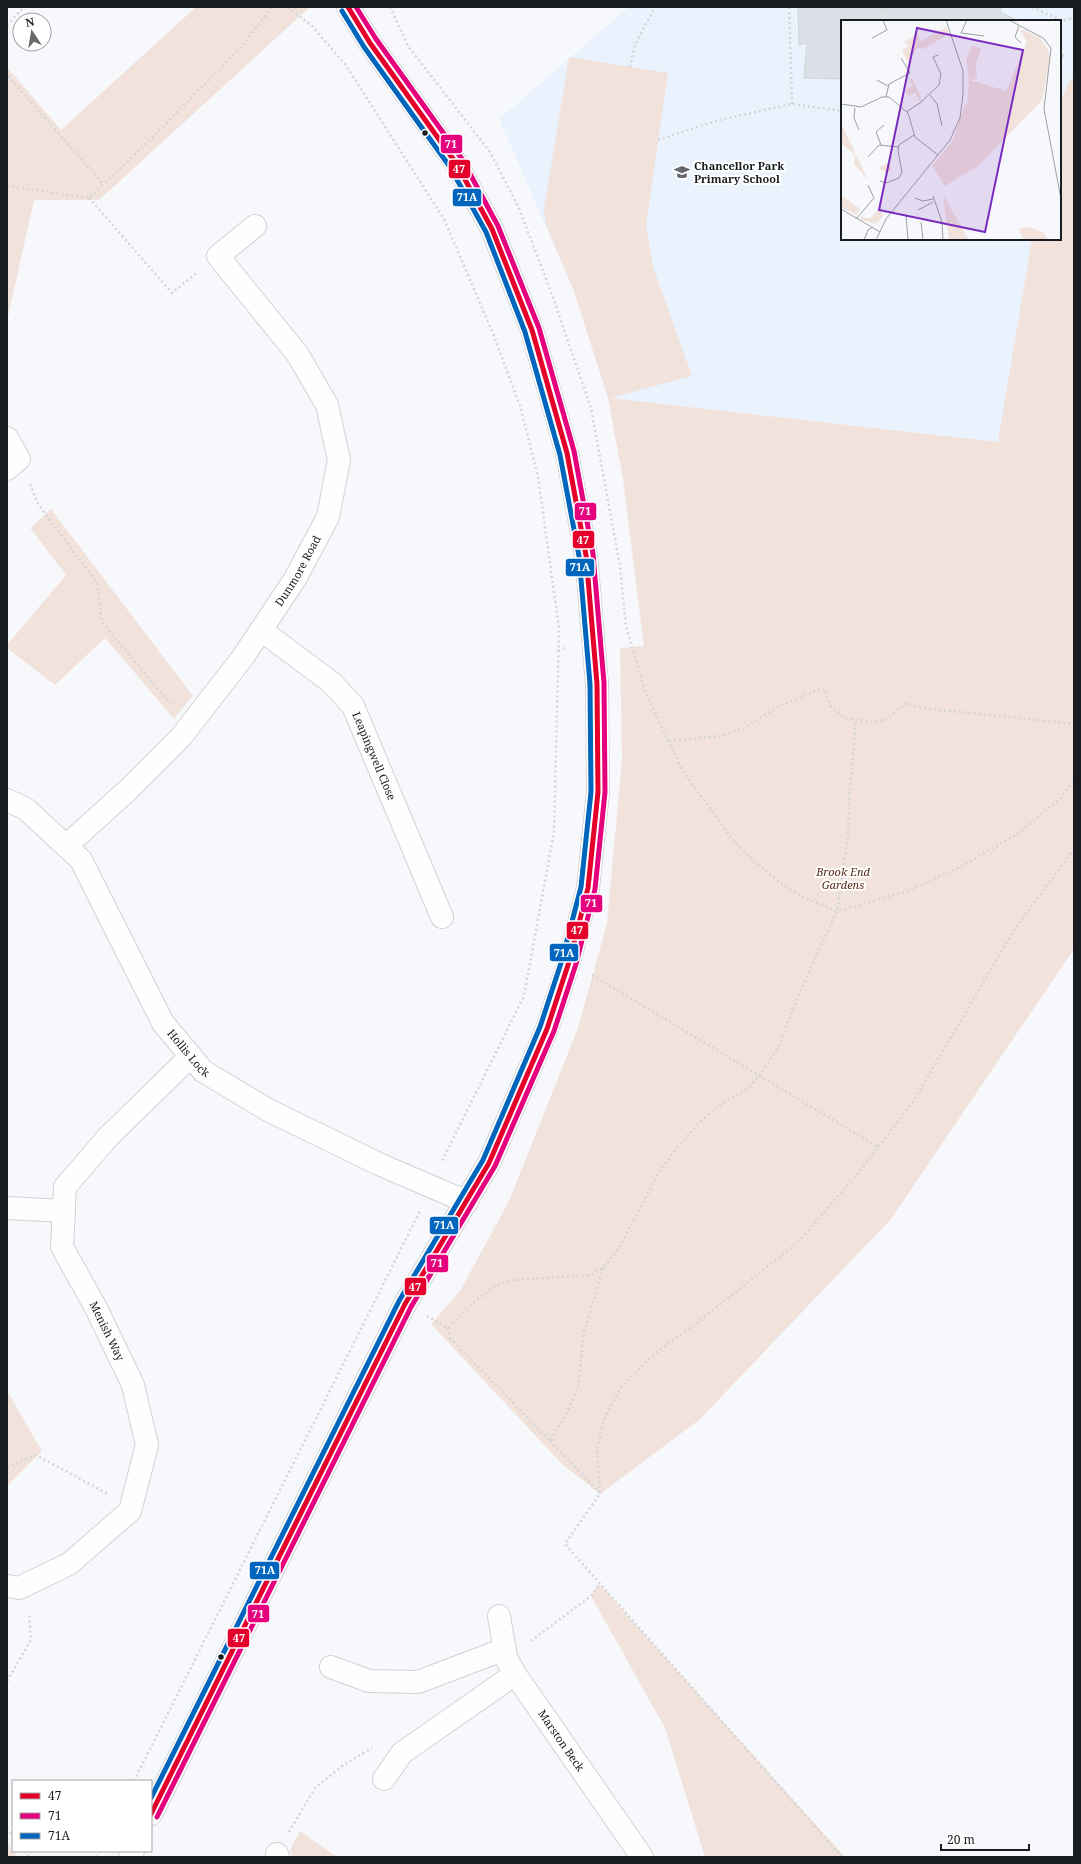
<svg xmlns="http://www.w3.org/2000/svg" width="1081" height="1864" viewBox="0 0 1081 1864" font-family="'Noto Serif',serif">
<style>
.built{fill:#e9f2fd}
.green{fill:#f2e2dc}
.building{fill:#dbe1e7;stroke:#d0d3d6}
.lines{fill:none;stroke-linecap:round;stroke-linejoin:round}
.minor-casing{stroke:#d0d2d6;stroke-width:24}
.path{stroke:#d4d5d6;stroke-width:2.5;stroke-dasharray:2 3;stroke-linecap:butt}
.minor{stroke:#fefefe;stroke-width:22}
.bus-1-casing{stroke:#fff;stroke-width:8}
.bus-2-casing{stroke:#fff;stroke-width:8}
.bus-3-casing{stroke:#fff;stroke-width:8}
.bus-1{stroke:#e4002b;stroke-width:5}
.bus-2{stroke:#e5007d;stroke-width:5}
.bus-3{stroke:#0065bd;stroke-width:5}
.bus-dot{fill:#181b1f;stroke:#fff;stroke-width:1.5}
.labels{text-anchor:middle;stroke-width:4;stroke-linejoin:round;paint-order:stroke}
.poi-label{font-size:11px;font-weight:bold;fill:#181b1f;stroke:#fff;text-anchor:start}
.street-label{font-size:11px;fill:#181b1f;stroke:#fff}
.park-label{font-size:11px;font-style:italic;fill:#592914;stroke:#fff}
.inset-road{fill:none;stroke:#9da0a3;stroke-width:1}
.view{fill:#7b2cbf;fill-opacity:0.15;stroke:#7b2cbf;stroke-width:2}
.inset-edge{fill:none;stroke:#181b1f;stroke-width:2}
.line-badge{stroke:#fff;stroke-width:1.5}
.badge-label{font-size:11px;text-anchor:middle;font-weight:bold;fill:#fff}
</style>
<rect width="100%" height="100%" fill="#f6f8fb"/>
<path class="built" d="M 629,7 L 1074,7 L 1074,72 L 1060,102 L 1060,21 L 842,21 L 842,239 L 1032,239 L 999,442 L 608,398 L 574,291 L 499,119 Z"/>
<path class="green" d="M 196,7 L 310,7 L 99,200 L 34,200 L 7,321 L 7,67 L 61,130 Z
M 569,57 L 668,73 L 646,225 L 653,267 L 692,376 L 610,398 L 998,442 L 1032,239 L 1060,239 L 1060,102 L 1074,72 L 1074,949 L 891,1219 L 699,1420 L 600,1494 L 562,1464 L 431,1324 L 460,1291 L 509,1201 L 578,1028 L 607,923 L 622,760 L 620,648 L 644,646 L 623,479 L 608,398 L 574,291 L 546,225 L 544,209 Z
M 51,509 L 193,696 L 174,719 L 105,638 L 55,685 L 7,648 L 7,645 L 66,575 L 30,528 Z
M 7,1391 L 42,1451 L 8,1485 L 7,1485 Z
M 599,1584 L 845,1857 L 705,1857 L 665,1728 L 591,1596 Z
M 300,1831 L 337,1857 L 292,1857 L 290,1850 Z
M 7,1842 L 18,1857 L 7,1857 Z"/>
<path class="building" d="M 798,7 L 881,7 L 892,10 L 892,7 L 1002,7 L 1000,12 L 1018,21 L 842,21 L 842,79 L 804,78 L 807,43 L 799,45 Z
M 1060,53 L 1064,55 L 1060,62 Z"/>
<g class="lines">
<defs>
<g id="minor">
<path d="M 7,438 L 19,459 L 7,469"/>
<path id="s1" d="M 261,630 L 332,683 L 353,706 L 442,917"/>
<path id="s2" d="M 7,800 L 26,809 L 81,860 L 163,1023 L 203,1071 L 268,1110 L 381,1165 L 467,1202"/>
<path id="s3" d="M 66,846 L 129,789 L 181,737 L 243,657 L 295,579 L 328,517 L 339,460 L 327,405 L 298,355 L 218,256 L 255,226"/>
<path d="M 7,1208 L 64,1211"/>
<path d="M 7,1586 L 19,1588 L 69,1564 L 130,1511 L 147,1445 L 133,1385 L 96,1308 L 62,1247 L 65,1187 L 108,1137 L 191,1056"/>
<path id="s4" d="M 499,1616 L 506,1658 L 515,1674 L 642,1857"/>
<path d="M 331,1667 L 369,1681 L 418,1682 L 505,1649"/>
<path d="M 384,1779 L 402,1753 L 515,1674"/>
<path d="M 151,1814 L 405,1304 L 489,1163 L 547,1029 L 569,962 L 588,888 L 598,792 L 597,684 L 586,555 L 567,453 L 532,330 L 492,229 L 456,163 L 370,43 L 348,7"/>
<path d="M 277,1854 L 278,1857"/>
<path d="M 130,1857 L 133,1851"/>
</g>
</defs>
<use href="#minor" class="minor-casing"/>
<path class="path" d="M 288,7 L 312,26 L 345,64 L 444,219 L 494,336 L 520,406 L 538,476 L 559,628 L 554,832 L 524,996 L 441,1163
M 390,7 L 408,46 L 490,152 L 518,206 L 550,289 L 591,408 L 620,566 L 626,626 L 645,691 L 682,770 L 733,840 L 755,862 L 783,885 L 805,898 L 837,911 L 864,904 L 910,890 L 964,865 L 1017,834 L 1060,799 L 1074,781
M 789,7 L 792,104
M 1032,7 L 1063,21 L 1074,17
M 7,25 L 24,7
M 630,67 L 635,45 L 655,7
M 8,76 L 103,184
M 658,140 L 719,120 L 792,104 L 842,111
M 7,186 L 89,198 L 144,146 L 243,45 L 272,7
M 89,198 L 172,293 L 198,272
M 30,484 L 38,504 L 97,583 L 102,622 L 172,706
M 558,651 L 567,647
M 669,741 L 721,736 L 744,728 L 781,705 L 824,688 L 831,707 L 845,718 L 873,722 L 885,720 L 905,704 L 932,709 L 1074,724
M 592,975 L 878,1147
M 427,1316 L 448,1328 L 472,1304 L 494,1287 L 513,1280 L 591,1275 L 603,1268 L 619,1248 L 659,1172 L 676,1149 L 698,1124 L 717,1107 L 748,1088 L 759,1076 L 778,1048 L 796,1001 L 837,911 L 848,835 L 849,800 L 856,720
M 448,1328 L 450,1338 L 550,1441 L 566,1415 L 578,1386 L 584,1332 L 603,1268
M 550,1441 L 600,1493
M 7,1467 L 36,1455 L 108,1494
M 531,1641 L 591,1596 L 599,1584
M 7,1681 L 31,1640 L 29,1613
M 134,1781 L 420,1211
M 7,1828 L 13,1836
M 289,1832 L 315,1788 L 345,1764 L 372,1748
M 24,1851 L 29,1857
M 96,1857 L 99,1851
M 842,1857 L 565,1544 L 600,1494 L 597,1449 L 604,1419 L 621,1387 L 652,1356 L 703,1318 L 796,1244 L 854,1178 L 913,1102 L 1016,927 L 1074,849"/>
<use href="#minor" class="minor"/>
<defs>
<path id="bus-1" d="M 151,1814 L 405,1304 L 489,1163 L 547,1029 L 569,962 L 588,888 L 598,792 L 597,684 L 586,555 L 567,453 L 532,330 L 492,229 L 456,163 L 370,43 L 348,7"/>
<path id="bus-2" d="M 157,1817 L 411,1307 L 495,1166 L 554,1031 L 576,964 L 595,889 L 605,792 L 604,683 L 593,554 L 574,451 L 539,328 L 498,226 L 462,159 L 376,39 L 356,7"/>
<path id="bus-3" d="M 151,1798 L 399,1301 L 483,1160 L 540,1027 L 562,960 L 581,887 L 591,792 L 590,684 L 579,556 L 560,455 L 525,332 L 486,232 L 450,167 L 364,47 L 342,11"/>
</defs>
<use href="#bus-1" class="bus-1-casing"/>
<use href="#bus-2" class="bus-2-casing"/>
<use href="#bus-3" class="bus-3-casing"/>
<use href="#bus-1" class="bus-1"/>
<use href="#bus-2" class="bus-2"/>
<use href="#bus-3" class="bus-3"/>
</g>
<defs>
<symbol id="school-bare" viewBox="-9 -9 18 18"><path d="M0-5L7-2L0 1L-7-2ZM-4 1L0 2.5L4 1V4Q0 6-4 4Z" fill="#66686c" stroke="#fff" stroke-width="2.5" paint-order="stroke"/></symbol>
</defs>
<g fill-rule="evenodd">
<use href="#school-bare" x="671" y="161" width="22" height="22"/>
</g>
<g class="bus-dot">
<circle cx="425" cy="133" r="3.5"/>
<circle cx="221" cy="1657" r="3.5"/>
</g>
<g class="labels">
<g class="poi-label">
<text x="694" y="170">Chancellor Park<tspan x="694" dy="13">Primary School</tspan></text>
</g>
<g class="street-label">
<text dy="4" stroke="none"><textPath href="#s3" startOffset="362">Dunmore Road</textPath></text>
<text dy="4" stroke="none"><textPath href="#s1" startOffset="174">Leapingwell Close</textPath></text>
<text dy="4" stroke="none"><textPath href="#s2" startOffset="318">Hollis Lock</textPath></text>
<text transform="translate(107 1331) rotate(64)" y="4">Menish Way</text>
<text dy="4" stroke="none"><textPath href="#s4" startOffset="142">Marston Beck</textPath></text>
</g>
<g class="park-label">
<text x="843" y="876">Brook End<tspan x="843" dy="13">Gardens</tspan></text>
</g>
</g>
<g transform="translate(841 20)">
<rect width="220" height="220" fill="#f6f8fb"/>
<path d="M 105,7 L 108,14 L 82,29 L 76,28 L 70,39 L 66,41 L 61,30 L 67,26 L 63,22 L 76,14 L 80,21 ZM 178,10 L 183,10 L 199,18 L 207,29 L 209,38 L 201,80 L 138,145 L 104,166 L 91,146 L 112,120 L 124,84 L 126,84 L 128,59 L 125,41 L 131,25 L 140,29 L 135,43 L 136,59 L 129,60 L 165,71 L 186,21 ZM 71,58 L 81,80 L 79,82 L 74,72 L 68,76 L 64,71 L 71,65 L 68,60 ZM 1,105 L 26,158 L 25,158 L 13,144 L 14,135 L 0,123 ZM 48,142 L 50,150 L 46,153 L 37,148 ZM 0,175 L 19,189 L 15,195 L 0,187 ZM 102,175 L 105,180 L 128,220 L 108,220 ZM 39,188 L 42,196 L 37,202 L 33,204 L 19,199 L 22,195 L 22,198 L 30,198 ZM 187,207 L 202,212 L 207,220 L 183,220 L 178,210 L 179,208 Z" fill="#f2e2dc"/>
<path class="inset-road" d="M 126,0 L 120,13 L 143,16M 168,0 L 202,18 L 210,28 L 203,89 L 220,179M 178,6 L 174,17 L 180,23M 31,18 L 46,10 L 42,0M 36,60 L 47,66M 89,75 L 96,84 L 101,106M 45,77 L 48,64 L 69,53 L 60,38M 0,84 L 20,87 L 41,77 L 48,77 L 67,93 L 74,117 L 97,135M 14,88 L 13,98 L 18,110M 65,92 L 79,83 L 98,65 L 100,54 L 92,37 L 97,35M 40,125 L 35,112 L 43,105M 27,137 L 38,125 L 58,127M 39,161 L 45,163 L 58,158 L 61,152 L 57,131 L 58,125 L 73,115M 92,176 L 101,202 L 102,220M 74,178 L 82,181 L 92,179M 0,189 L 39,212M 77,190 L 92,182M 65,195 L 67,220M 15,199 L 33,178 L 27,165M 80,202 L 82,220M 23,220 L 27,210 L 32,207M 35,220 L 45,199 L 109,120 L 119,98 L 122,74 L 122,51 L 105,0"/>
<path class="view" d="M 76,8 L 182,30 L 144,212 L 38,190 Z"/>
<rect width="220" height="220" class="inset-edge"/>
</g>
<g class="line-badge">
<rect x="440" y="134" width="23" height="20" rx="4" fill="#e5007d"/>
<rect x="448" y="159" width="23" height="20" rx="4" fill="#e4002b"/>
<rect x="452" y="188" width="30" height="19" rx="4" fill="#0065bd"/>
<rect x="574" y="502" width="23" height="19" rx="4" fill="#e5007d"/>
<rect x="572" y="530" width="23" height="19" rx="4" fill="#e4002b"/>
<rect x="565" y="558" width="30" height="19" rx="4" fill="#0065bd"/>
<rect x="580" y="894" width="23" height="19" rx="4" fill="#e5007d"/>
<rect x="566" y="921" width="23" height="19" rx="4" fill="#e4002b"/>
<rect x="549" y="943" width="30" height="19" rx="4" fill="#0065bd"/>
<rect x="429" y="1216" width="30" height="19" rx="4" fill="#0065bd"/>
<rect x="426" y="1254" width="23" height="19" rx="4" fill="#e5007d"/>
<rect x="404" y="1277" width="23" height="19" rx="4" fill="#e4002b"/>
<rect x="249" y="1561" width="31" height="19" rx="4" fill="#0065bd"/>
<rect x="247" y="1604" width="23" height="19" rx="4" fill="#e5007d"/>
<rect x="227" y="1628" width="23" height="20" rx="4" fill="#e4002b"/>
</g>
<g class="badge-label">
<text x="451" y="148">71</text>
<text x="459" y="173">47</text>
<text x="467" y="201">71A</text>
<text x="585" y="515">71</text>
<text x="583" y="544">47</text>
<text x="580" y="571">71A</text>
<text x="591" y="907">71</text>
<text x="577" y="934">47</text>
<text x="564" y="957">71A</text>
<text x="444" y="1229">71A</text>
<text x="437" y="1267">71</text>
<text x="415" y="1291">47</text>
<text x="265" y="1574">71A</text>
<text x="258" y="1618">71</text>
<text x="239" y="1642">47</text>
</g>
<rect width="1081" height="1864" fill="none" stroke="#181b1f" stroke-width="16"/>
<rect x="12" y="1780" width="140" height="72" fill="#ffffff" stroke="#a3a4a5"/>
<rect x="20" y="1793" width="20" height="6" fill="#e4002b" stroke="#a3a4a5"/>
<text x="48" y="1800" font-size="12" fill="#181b1f">47</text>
<rect x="20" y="1813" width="20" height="6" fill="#e5007d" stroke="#a3a4a5"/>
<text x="48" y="1820" font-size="12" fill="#181b1f">71</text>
<rect x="20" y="1833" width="20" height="6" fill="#0065bd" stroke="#a3a4a5"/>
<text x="48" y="1840" font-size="12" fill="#181b1f">71A</text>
<g transform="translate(32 32) rotate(348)"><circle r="19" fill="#ffffff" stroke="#a3a4a5"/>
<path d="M0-3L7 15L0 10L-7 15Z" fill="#66686c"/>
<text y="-6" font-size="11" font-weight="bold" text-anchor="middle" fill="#181b1f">N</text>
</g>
<path d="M941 1844v6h88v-6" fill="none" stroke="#181b1f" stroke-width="2"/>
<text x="947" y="1844" font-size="12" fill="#181b1f" stroke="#ffffff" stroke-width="3" paint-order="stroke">20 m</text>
</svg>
